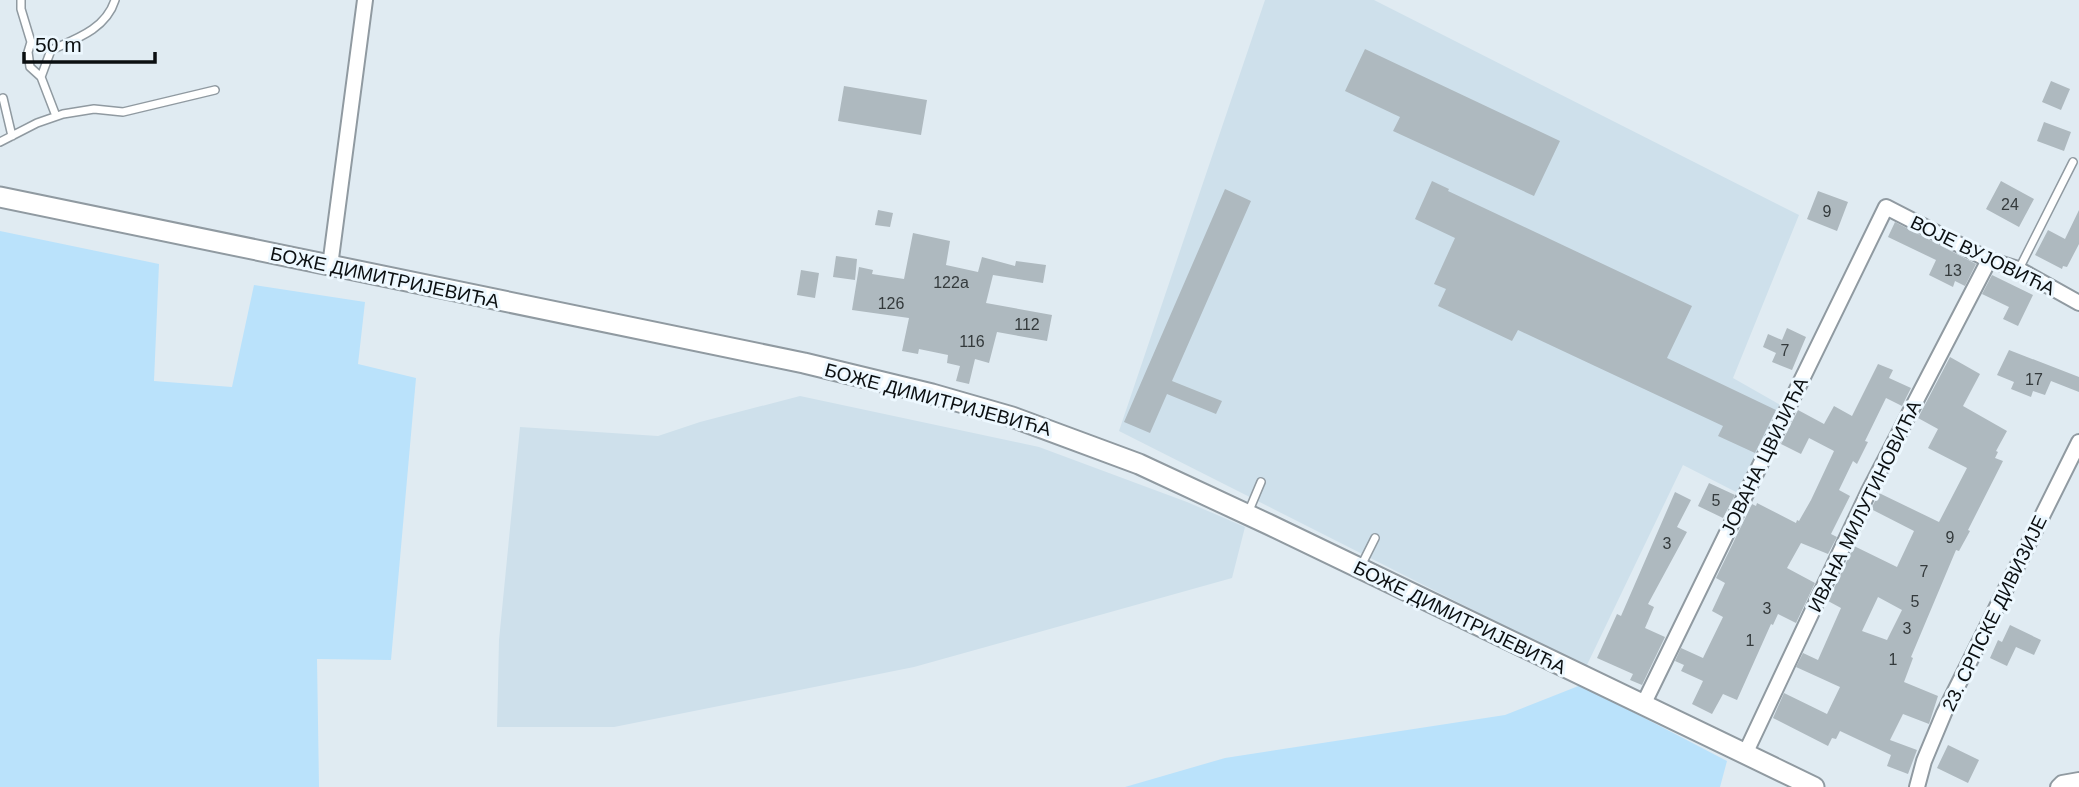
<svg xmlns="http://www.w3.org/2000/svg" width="2079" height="787" viewBox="0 0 2079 787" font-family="Helvetica,sans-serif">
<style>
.built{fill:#cee0eb}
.green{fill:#bae2fb}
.building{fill:#aeb9bf;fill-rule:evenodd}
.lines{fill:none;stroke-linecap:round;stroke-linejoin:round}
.lane-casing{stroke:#909aa1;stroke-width:10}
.street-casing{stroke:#909aa1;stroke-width:18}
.secondary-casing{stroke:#909aa1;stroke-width:23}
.lane{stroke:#fff;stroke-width:7}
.street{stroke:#fff;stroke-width:14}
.secondary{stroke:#fff;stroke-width:19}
.labels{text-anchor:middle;stroke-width:6;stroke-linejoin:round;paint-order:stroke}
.number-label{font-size:16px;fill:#343a3c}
.street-label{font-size:19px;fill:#0b0f11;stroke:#edf8ff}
</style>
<rect width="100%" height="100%" fill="#e0ebf2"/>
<path class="built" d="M 1265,0 L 1374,0 L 1799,215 L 1733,378 L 1784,407 L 1740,494 L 1683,465 L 1586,667 L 1119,431 Z
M 800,396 L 1039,447 L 1187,502 L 1245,527 L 1232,578 L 914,667 L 614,727 L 497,727 L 499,640 L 520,427 L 658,436 L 700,422 Z"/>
<path class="green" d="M 0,231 L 159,264 L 154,381 L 232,387 L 254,285 L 365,302 L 358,364 L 416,378 L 391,660 L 317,659 L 319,787 L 0,787 Z
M 1581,685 L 1727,761 L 1720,787 L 1125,787 L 1225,758 L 1505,715 Z"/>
<path class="building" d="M 1365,49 L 1560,141 L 1534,196 L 1393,131 L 1400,117 L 1345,91 Z
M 2051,81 L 2070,89 L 2061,110 L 2042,102 Z
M 844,86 L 927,100 L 921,135 L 838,121 Z
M 2044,122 L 2071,132 L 2064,151 L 2037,141 Z
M 1432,181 L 1449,189 L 1448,191 L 1692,306 L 1667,358 L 1776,410 L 1755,453 L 1718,436 L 1723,426 L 1518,330 L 1512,341 L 1438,306 L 1446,289 L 1434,284 L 1455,238 L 1415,219 Z
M 2001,181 L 2034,199 L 2019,227 L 1986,209 Z
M 1225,189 L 1251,201 L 1172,381 L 1222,401 L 1216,414 L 1167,394 L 1150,433 L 1124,422 Z
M 1818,191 L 1848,202 L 1837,231 L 1807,219 Z
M 878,210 L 893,213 L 890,227 L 875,225 Z
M 2079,210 L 2079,244 L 2067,267 L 2063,266 L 2062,269 L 2035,255 L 2048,230 L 2065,239 Z
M 1895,222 L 1976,264 L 1965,286 L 1955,281 L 1953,287 L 1929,275 L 1936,260 L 1888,237 Z
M 913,233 L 950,241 L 946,265 L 978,272 L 982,257 L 1015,266 L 1016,261 L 1046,265 L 1043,283 L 993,275 L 986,303 L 1052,315 L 1047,341 L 997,332 L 989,363 L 975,359 L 969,384 L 956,381 L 960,366 L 947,363 L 948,355 L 919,349 L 918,354 L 902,351 L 909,318 L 852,310 L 859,267 L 873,270 L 872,274 L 904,279 Z
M 836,256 L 857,259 L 855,280 L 833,277 Z
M 801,270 L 819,273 L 815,298 L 797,295 Z
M 1992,275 L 2033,295 L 2018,326 L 2003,319 L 2009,307 L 1982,294 Z
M 1787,328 L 1806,337 L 1792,370 L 1772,362 L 1776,353 L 1763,347 L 1768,334 L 1782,340 Z
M 2009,350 L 2079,377 L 2079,392 L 2051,381 L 2045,395 L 2033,391 L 2031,397 L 2011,389 L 2014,382 L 1997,375 Z
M 1950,357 L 1980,374 L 1963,406 L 2007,431 L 1996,451 L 1998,452 L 1995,458 L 2003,461 L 1968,530 L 1970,531 L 1959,551 L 1956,550 L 1911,657 L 1913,658 L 1904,682 L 1938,696 L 1929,724 L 1903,714 L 1890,740 L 1917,750 L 1908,774 L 1887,766 L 1891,755 L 1840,731 L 1836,739 L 1832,738 L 1828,746 L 1773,718 L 1784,693 L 1827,714 L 1840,687 L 1796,667 L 1803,653 L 1818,660 L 1841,608 L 1828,601 L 1854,546 L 1897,567 L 1914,531 L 1871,509 L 1879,493 L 1939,522 L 1967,468 L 1928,448 L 1938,429 L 1918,418 ZM 1878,597 L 1902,610 L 1887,640 L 1862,631 Z
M 1878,364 L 1893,370 L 1889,378 L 1911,388 L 1902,406 L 1886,398 L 1865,441 L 1868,442 L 1857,464 L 1853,461 L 1839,490 L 1850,496 L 1831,534 L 1837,537 L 1828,554 L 1801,543 L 1787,568 L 1815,583 L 1796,623 L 1778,614 L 1773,625 L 1771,624 L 1737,700 L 1723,694 L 1712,714 L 1692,704 L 1703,681 L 1681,671 L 1684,665 L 1675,661 L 1681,648 L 1703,658 L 1723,617 L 1712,611 L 1725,583 L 1716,578 L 1752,504 L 1756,506 L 1757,503 L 1796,523 L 1797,520 L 1799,521 L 1811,500 L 1834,451 L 1809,438 L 1801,454 L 1781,444 L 1798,410 L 1824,424 L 1834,406 L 1852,416 Z
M 1709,483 L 1735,495 L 1723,518 L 1698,506 Z
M 1675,492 L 1691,500 L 1677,527 L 1687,532 L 1648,604 L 1654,607 L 1645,628 L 1665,637 L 1642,685 L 1630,680 L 1633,674 L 1597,658 L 1617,614 L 1621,616 Z
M 2010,625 L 2041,640 L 2034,655 L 2016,647 L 2007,666 L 1990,658 L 1998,640 L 2002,642 Z
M 1948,745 L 1979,760 L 1968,783 L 1937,768 Z"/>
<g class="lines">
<defs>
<path id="lane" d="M 21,0 L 21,9 L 31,42 L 28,52 L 30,67 L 41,77 L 56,116
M 31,42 L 51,50 L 41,77
M 51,50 C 76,39 106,29 115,0
M 3,98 L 12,136
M 0,142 L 37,123 L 63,114 L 94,109 L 123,112 L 215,90
M 2019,269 L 2073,162
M 1248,513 L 1261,482
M 1361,566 L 1375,538"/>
<path id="street" d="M 330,266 L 365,0
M 1643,705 L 1886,207 L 1989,260 L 2018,269 L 2079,303
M 1745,754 L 1868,493 L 1989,260
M 1917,787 L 1924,761 L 1944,713 L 2079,442
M 2058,787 L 2062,783 L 2079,780"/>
<path id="secondary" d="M 0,197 L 804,363 L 932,394 L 1012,417 L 1139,464 L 1270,525 L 1814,787"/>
</defs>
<use href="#lane" class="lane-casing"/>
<use href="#street" class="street-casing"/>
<use href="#secondary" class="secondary-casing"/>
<use href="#lane" class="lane"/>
<use href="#street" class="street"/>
<use href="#secondary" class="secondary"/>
</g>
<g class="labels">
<g class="number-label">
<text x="2010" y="210">24</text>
<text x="1827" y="217">9</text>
<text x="1953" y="276">13</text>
<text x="951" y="288">122a</text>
<text x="891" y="309">126</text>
<text x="1027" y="330">112</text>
<text x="972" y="347">116</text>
<text x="1785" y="356">7</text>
<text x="2034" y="385">17</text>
<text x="1716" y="506">5</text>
<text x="1950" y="543">9</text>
<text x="1667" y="549">3</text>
<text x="1924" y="577">7</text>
<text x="1915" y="607">5</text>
<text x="1767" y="614">3</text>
<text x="1907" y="634">3</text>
<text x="1750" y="646">1</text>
<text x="1893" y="665">1</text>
</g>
<g class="street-label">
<text transform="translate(1983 255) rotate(26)" y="7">ВОЈЕ ВУЈОВИЋА</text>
<text transform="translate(385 277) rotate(12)" y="7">БОЖЕ ДИМИТРИЈЕВИЋА</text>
<text transform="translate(938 399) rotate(15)" y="7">БОЖЕ ДИМИТРИЈЕВИЋА</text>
<text transform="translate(1764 456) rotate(-64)" y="7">ЈОВАНА ЦВИЈИЋА</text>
<text transform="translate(1864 506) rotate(-64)" y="7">ИВАНА МИЛУТИНОВИЋА</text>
<text transform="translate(1994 613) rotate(-64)" y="7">23. СРПСКЕ ДИВИЗИЈЕ</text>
<text transform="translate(1460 617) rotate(26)" y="7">БОЖЕ ДИМИТРИЈЕВИЋА</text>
</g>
</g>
<path d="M24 52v10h131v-10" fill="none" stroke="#0b0f11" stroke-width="3.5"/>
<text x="35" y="52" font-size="21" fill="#0b0f11" stroke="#edf8ff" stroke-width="5" paint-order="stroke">50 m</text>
</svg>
